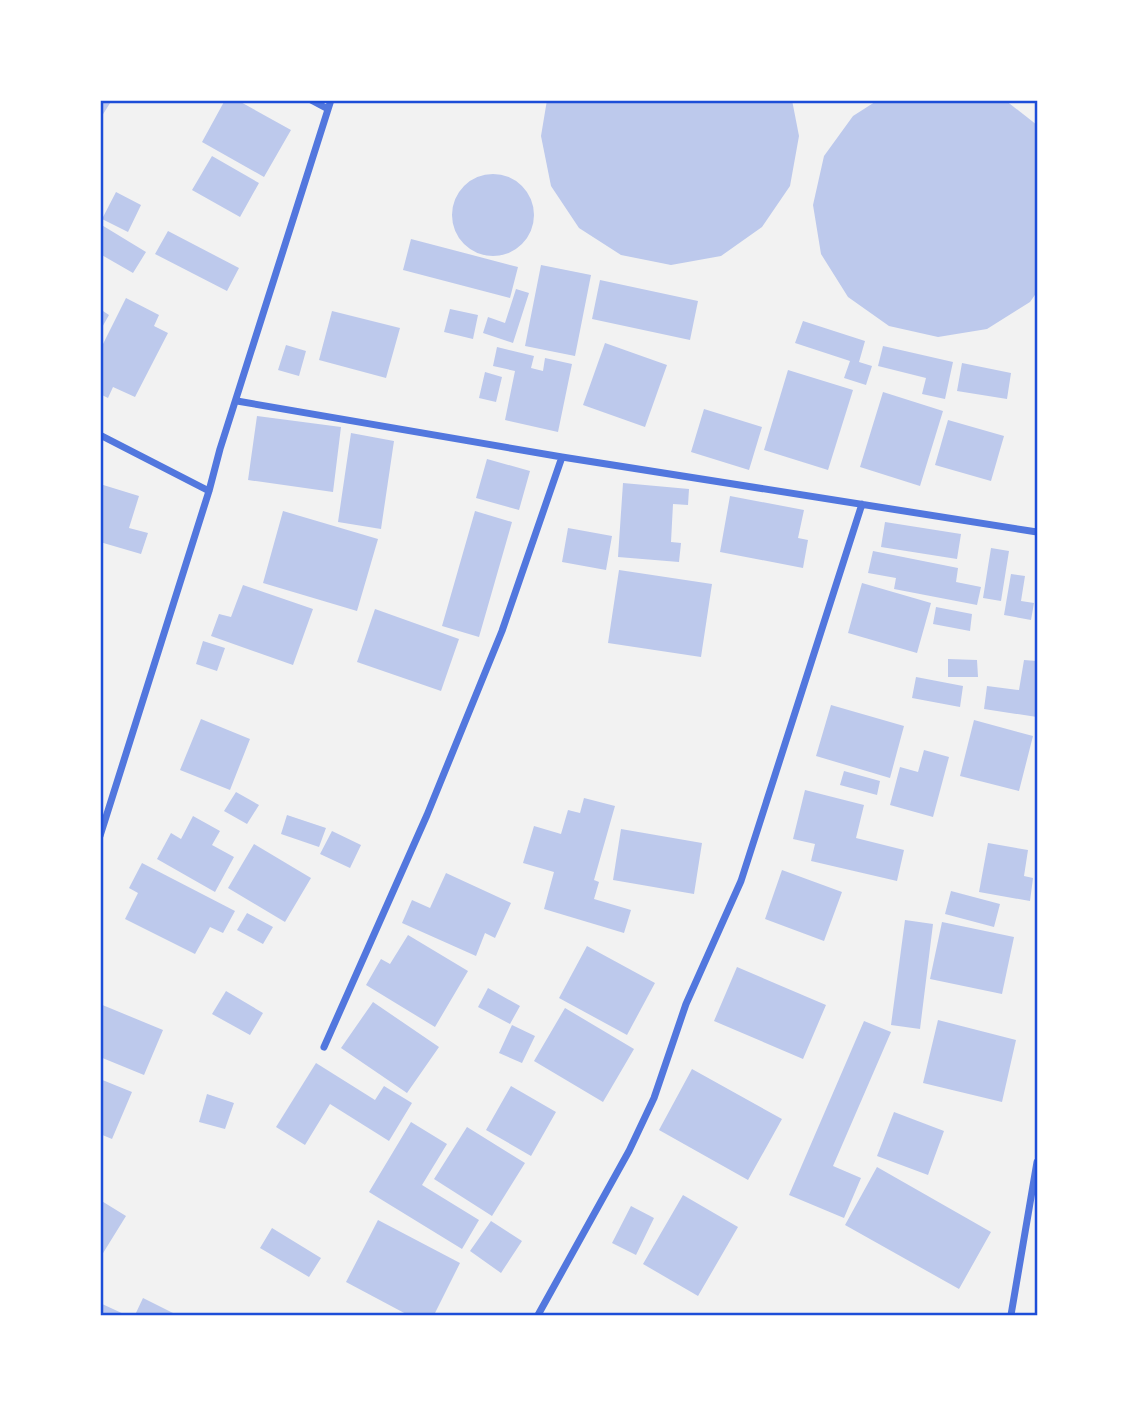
<svg xmlns="http://www.w3.org/2000/svg" width="1137" height="1415" viewBox="0 0 1137 1415" font-family="Jost,sans-serif">
<style>
.building{fill:#bdc9ec}
.lines{fill:none;stroke-linecap:round;stroke-linejoin:round}
.minor{stroke:#5277de;stroke-width:7}
.neatline{fill:none;stroke:#1d4ed8;stroke-width:2.5}
</style>
<rect width="100%" height="100%" fill="#f2f2f2"/>
<path class="building" d="M 100,100 L 112,100 L 100,119 Z
M 225,100 L 237,100 L 291,130 L 264,177 L 202,142 Z
M 547,100 L 792,100 L 799,136 L 790,186 L 762,227 L 721,256 L 671,265 L 621,255 L 579,228 L 551,186 L 541,136 Z
M 878,100 L 1005,100 L 1037,125 L 1037,292 L 1030,302 L 987,329 L 938,337 L 889,326 L 848,297 L 821,254 L 813,205 L 824,156 L 853,116 Z
M 212,156 L 259,183 L 240,217 L 192,190 Z
M452 215a41 41 0 1 1 82 0a41 41 0 1 1-82 0Z
M 116,192 L 141,205 L 128,232 L 102,219 Z
M 100,224 L 146,252 L 133,273 L 100,254 Z
M 168,231 L 239,268 L 227,291 L 155,254 Z
M 411,239 L 518,267 L 510,298 L 403,270 Z
M 541,265 L 591,275 L 575,356 L 525,346 Z
M 600,280 L 698,301 L 690,340 L 592,319 Z
M 516,289 L 529,293 L 513,343 L 483,333 L 488,317 L 505,323 Z
M 126,298 L 159,315 L 154,326 L 168,333 L 135,397 L 113,387 L 108,398 L 100,394 L 100,350 Z
M 100,309 L 109,315 L 100,331 Z
M 450,309 L 478,315 L 473,339 L 444,332 Z
M 332,311 L 400,328 L 386,378 L 319,360 Z
M 803,321 L 865,341 L 859,362 L 872,366 L 866,385 L 844,378 L 850,361 L 795,343 Z
M 605,343 L 667,365 L 645,427 L 583,405 Z
M 286,345 L 306,351 L 299,376 L 278,370 Z
M 883,346 L 953,362 L 945,399 L 922,394 L 926,378 L 878,366 Z
M 497,347 L 534,356 L 531,368 L 543,371 L 545,358 L 572,364 L 558,432 L 505,420 L 515,371 L 493,366 Z
M 962,363 L 1011,373 L 1007,399 L 957,391 Z
M 788,370 L 853,390 L 828,470 L 764,450 Z
M 485,372 L 502,377 L 496,402 L 479,398 Z
M 883,392 L 943,411 L 920,486 L 860,467 Z
M 704,409 L 762,427 L 749,470 L 691,452 Z
M 257,416 L 341,427 L 333,492 L 248,480 Z
M 948,420 L 1004,436 L 991,481 L 935,465 Z
M 351,433 L 394,441 L 381,529 L 338,522 Z
M 487,459 L 530,471 L 519,510 L 476,498 Z
M 623,483 L 689,489 L 688,505 L 673,504 L 671,542 L 681,543 L 679,562 L 618,557 Z
M 100,484 L 139,496 L 129,528 L 148,533 L 141,554 L 100,542 Z
M 730,496 L 804,510 L 798,538 L 808,540 L 803,568 L 720,552 Z
M 283,511 L 378,539 L 357,611 L 263,583 Z
M 475,511 L 512,522 L 479,637 L 442,626 Z
M 885,522 L 961,534 L 957,559 L 881,547 Z
M 568,528 L 612,536 L 606,570 L 562,562 Z
M 991,548 L 1009,551 L 1001,601 L 983,598 Z
M 873,551 L 958,568 L 956,582 L 981,587 L 977,605 L 894,589 L 896,578 L 868,573 Z
M 619,570 L 712,584 L 701,657 L 608,643 Z
M 1011,574 L 1025,576 L 1021,601 L 1034,603 L 1031,620 L 1004,615 Z
M 862,583 L 931,603 L 917,653 L 848,633 Z
M 243,585 L 313,609 L 293,665 L 211,636 L 219,614 L 231,617 Z
M 936,607 L 972,614 L 970,631 L 933,624 Z
M 375,609 L 459,639 L 441,691 L 357,662 Z
M 203,641 L 225,648 L 217,671 L 196,664 Z
M 948,659 L 977,660 L 978,677 L 948,677 Z
M 1024,660 L 1037,661 L 1037,717 L 984,709 L 987,686 L 1019,690 Z
M 916,677 L 963,686 L 960,707 L 912,698 Z
M 831,705 L 904,726 L 890,778 L 816,756 Z
M 201,719 L 250,739 L 230,790 L 180,770 Z
M 974,720 L 1033,736 L 1019,791 L 960,776 Z
M 924,750 L 949,757 L 933,817 L 890,805 L 900,767 L 918,772 Z
M 844,771 L 880,781 L 877,795 L 840,785 Z
M 805,790 L 864,805 L 856,838 L 904,850 L 897,881 L 811,861 L 815,844 L 793,839 Z
M 236,792 L 259,805 L 247,824 L 224,811 Z
M 584,798 L 615,806 L 594,880 L 599,882 L 594,899 L 631,910 L 624,933 L 544,909 L 554,872 L 523,863 L 534,826 L 561,834 L 568,810 L 580,813 Z
M 287,815 L 326,828 L 319,847 L 281,834 Z
M 193,816 L 220,831 L 212,845 L 234,857 L 215,892 L 157,859 L 171,833 L 181,839 Z
M 621,829 L 702,843 L 694,894 L 613,880 Z
M 332,831 L 361,845 L 350,868 L 320,854 Z
M 988,843 L 1028,850 L 1024,876 L 1033,878 L 1030,901 L 979,892 Z
M 254,844 L 311,878 L 285,922 L 228,888 Z
M 142,863 L 235,911 L 223,933 L 210,927 L 195,954 L 125,919 L 138,893 L 129,888 Z
M 782,870 L 842,892 L 824,941 L 765,919 Z
M 446,873 L 511,903 L 495,938 L 485,933 L 476,956 L 402,923 L 412,900 L 430,908 Z
M 951,891 L 1000,904 L 994,927 L 945,914 Z
M 247,913 L 273,927 L 263,944 L 237,930 Z
M 905,920 L 933,924 L 920,1029 L 891,1025 Z
M 942,922 L 1014,937 L 1002,994 L 930,979 Z
M 408,935 L 468,971 L 435,1027 L 366,985 L 381,959 L 390,964 Z
M 587,946 L 655,983 L 627,1035 L 559,998 Z
M 737,967 L 826,1005 L 803,1059 L 714,1021 Z
M 488,988 L 520,1006 L 510,1024 L 478,1007 Z
M 226,991 L 263,1013 L 250,1035 L 212,1014 Z
M 373,1002 L 439,1047 L 407,1093 L 341,1048 Z
M 100,1004 L 163,1030 L 144,1075 L 100,1057 Z
M 565,1008 L 634,1049 L 603,1102 L 534,1061 Z
M 938,1020 L 1016,1040 L 1002,1102 L 923,1083 Z
M 864,1021 L 891,1032 L 833,1166 L 861,1178 L 844,1218 L 789,1195 Z
M 512,1025 L 535,1036 L 522,1063 L 499,1053 Z
M 316,1063 L 375,1100 L 384,1086 L 412,1103 L 389,1141 L 330,1104 L 305,1145 L 276,1127 Z
M 692,1069 L 782,1119 L 748,1180 L 659,1130 Z
M 100,1079 L 132,1092 L 112,1139 L 100,1134 Z
M 511,1086 L 556,1112 L 531,1156 L 486,1130 Z
M 207,1094 L 234,1103 L 225,1129 L 199,1122 Z
M 894,1112 L 944,1131 L 928,1175 L 877,1156 Z
M 411,1122 L 447,1144 L 422,1185 L 479,1220 L 462,1249 L 369,1192 Z
M 467,1127 L 525,1163 L 492,1216 L 434,1179 Z
M 877,1167 L 991,1232 L 959,1289 L 845,1225 Z
M 683,1195 L 738,1227 L 698,1296 L 643,1264 Z
M 100,1200 L 126,1216 L 100,1258 Z
M 631,1206 L 654,1218 L 636,1255 L 612,1243 Z
M 378,1220 L 460,1263 L 434,1315 L 408,1315 L 346,1282 Z
M 491,1221 L 522,1241 L 501,1273 L 470,1251 Z
M 272,1228 L 321,1258 L 309,1277 L 260,1248 Z
M 143,1298 L 177,1315 L 135,1315 Z
M 100,1303 L 126,1315 L 100,1315 Z"/>
<g class="lines">
<path class="minor" d="M 311,100 L 328,109
M 237,401 L 562,457 L 1037,532
M 100,435 L 209,491
M 100,836 L 209,491 L 220,449 L 331,100
M 324,1047 L 427,815 L 502,631 L 562,457
M 538,1315 L 629,1151 L 654,1098 L 686,1004 L 741,881 L 862,504
M 1011,1315 L 1037,1162"/>
</g>
<rect width="1137" height="1415" fill="none" stroke="#ffffff" stroke-width="203"/>
<rect x="102" y="102" width="934" height="1212" class="neatline"/>
</svg>
